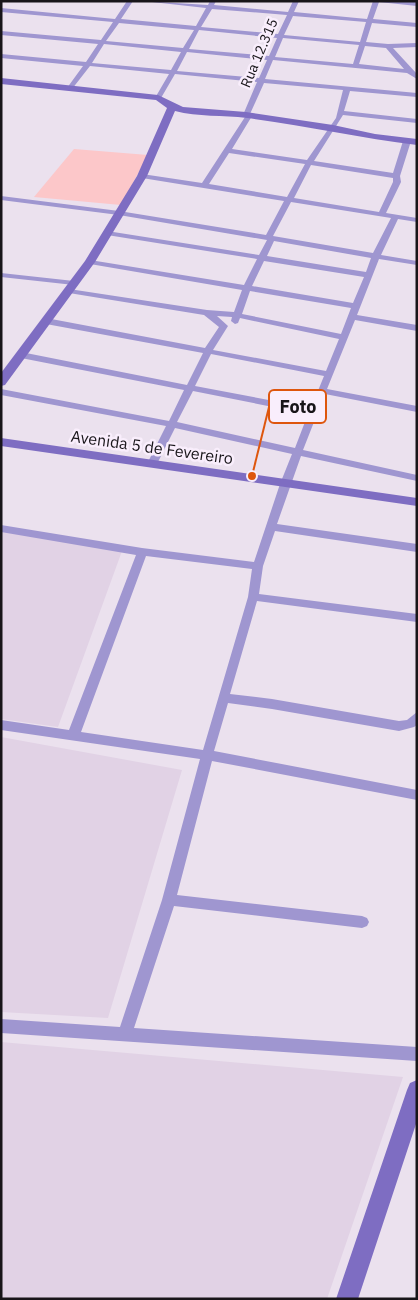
<svg xmlns="http://www.w3.org/2000/svg" width="418" height="1300" viewBox="0 0 418 1300" font-family="'IBM Plex Sans',sans-serif">
<style>
.built{fill:#e1d2e5}
.green{fill:#fcc7c9}
.lines{fill:none;stroke-linecap:round;stroke-linejoin:round}
.street{fill:#9f96d0;fill-rule:evenodd}
.secondary{fill:#7e6dc2;fill-rule:evenodd}
.labels{text-anchor:middle;stroke-width:5;stroke-linejoin:round;paint-order:stroke}
.far-street-label{font-size:14px;fill:#181519;stroke:#f9eefc}
.street-label{font-size:16px;fill:#181519;stroke:#f9eefc}
.leader{fill:none;stroke:#de560d;stroke-width:2}
.callout-dot{fill:#de560d;stroke:#f9eefc;stroke-width:2}
.callout{fill:#f9eefc;stroke:#de560d;stroke-width:2}
.callout-label{font-size:18px;text-anchor:middle;font-weight:bold;fill:#181519}
</style>
<rect width="100%" height="100%" fill="#ebe1ee"/>
<path class="built" d="M 1,530 L 122,551 L 58,727 L 1,719 Z
M 1,737 L 182,770 L 108,1018 L 1,1012 Z
M 1,1042 L 403,1077 L 327,1299 L 1,1299 Z"/>
<path class="green" d="M 74,149 L 148,155 L 121,205 L 34,197 Z"/>
<g class="lines">
<path class="street" d="M 127,1 L 133,1 L 121,19 L 196,26 L 206,8 L 143,1 L 208,5 L 210,1 L 216,1 L 214,5 L 288,12 L 293,1 L 299,1 L 294,12 L 367,19 L 373,1 L 417,2 L 417,6 L 379,2 L 373,19 L 417,23 L 417,27 L 372,23 L 366,42 L 388,44 L 417,43 L 417,47 L 393,48 L 417,74 L 417,79 L 407,73 L 273,60 L 265,79 L 417,93 L 417,97 L 350,91 L 344,111 L 417,119 L 417,123 L 343,115 L 314,161 L 393,173 L 403,141 L 407,139 L 411,141 L 400,176 L 401,182 L 386,213 L 417,218 L 417,222 L 398,219 L 381,255 L 417,261 L 417,265 L 379,259 L 357,315 L 417,325 L 417,331 L 355,320 L 327,389 L 417,406 L 417,412 L 325,394 L 303,450 L 417,475 L 417,481 L 301,456 L 277,524 L 417,544 L 417,552 L 275,531 L 263,566 L 259,594 L 417,614 L 417,622 L 257,601 L 230,694 L 272,699 L 399,721 L 407,720 L 417,712 L 417,725 L 414,727 L 399,731 L 272,709 L 228,703 L 214,751 L 417,790 L 417,800 L 212,761 L 177,895 L 362,916 L 367,918 L 369,922 L 367,926 L 362,928 L 174,906 L 134,1028 L 417,1047 L 417,1061 L 1,1033 L 1,1019 L 120,1027 L 162,900 L 200,759 L 1,730 L 1,720 L 69,730 L 136,555 L 1,532 L 1,525 L 142,548 L 254,562 L 280,484 L 292,454 L 175,428 L 157,464 L 152,467 L 147,464 L 166,426 L 1,395 L 1,389 L 169,421 L 184,390 L 21,358 L 17,355 L 21,352 L 187,385 L 203,353 L 46,324 L 42,321 L 46,318 L 205,348 L 219,327 L 204,315 L 69,293 L 65,291 L 69,289 L 207,310 L 234,312 L 242,290 L 90,264 L 86,262 L 90,260 L 244,285 L 257,259 L 107,235 L 103,233 L 107,231 L 259,255 L 267,240 L 119,215 L 1,200 L 1,196 L 119,211 L 266,235 L 284,201 L 142,178 L 138,176 L 142,174 L 202,183 L 245,117 L 243,115 L 257,82 L 175,74 L 161,98 L 158,100 L 155,98 L 169,74 L 90,66 L 72,89 L 70,90 L 67,88 L 83,66 L 1,58 L 1,54 L 86,62 L 98,44 L 1,35 L 1,31 L 101,40 L 113,22 L 1,12 L 1,8 L 115,19 ZM 212,9 L 287,15 L 278,34 L 201,27 ZM 293,16 L 366,22 L 360,42 L 284,35 ZM 119,23 L 194,30 L 183,48 L 106,41 ZM 199,30 L 277,38 L 269,56 L 189,49 ZM 283,38 L 359,45 L 353,64 L 275,57 ZM 104,44 L 181,52 L 171,70 L 92,63 ZM 365,46 L 386,48 L 404,69 L 359,64 ZM 187,52 L 267,60 L 259,78 L 177,71 ZM 264,83 L 343,90 L 336,118 L 307,160 L 232,149 L 252,116 L 250,114 ZM 229,153 L 305,164 L 287,197 L 209,184 ZM 311,165 L 393,178 L 393,182 L 379,212 L 294,198 ZM 291,202 L 391,218 L 373,253 L 273,236 ZM 274,241 L 371,258 L 366,272 L 267,256 ZM 264,261 L 364,277 L 353,303 L 252,286 ZM 250,291 L 351,308 L 341,334 L 242,314 ZM 217,316 L 232,317 L 231,321 L 235,324 L 238,323 L 240,318 L 339,339 L 326,371 L 213,350 L 228,326 ZM 211,354 L 324,376 L 311,408 L 195,386 ZM 193,391 L 308,414 L 295,448 L 177,422 ZM 146,556 L 252,569 L 248,597 L 203,750 L 81,732 Z
M 1,273 L 74,281 L 78,283 L 74,285 L 1,277 Z"/>
<path class="secondary" d="M 1,78 L 158,95 L 183,107 L 246,112 L 333,125 L 375,134 L 417,139 L 417,145 C 360,138 304,125 247,118 C 223,115 198,117 175,111 L 147,176 L 95,262 L 5,385 L 1,386 L 1,373 L 85,261 L 137,176 L 167,108 L 156,100 L 1,84 Z
M 1,438 L 417,498 L 417,506 L 1,446 Z
M 417,1080 L 417,1121 L 358,1299 L 336,1299 L 407,1090 L 410,1083 Z"/>
</g>
<g class="labels">
<g class="far-street-label">
<text transform="translate(259 53) rotate(-67)" y="5">Rua 12.315</text>
</g>
<g class="street-label">
<text transform="translate(152 447) rotate(8)" y="6">Avenida 5 de Fevereiro</text>
</g>
</g>
<path class="leader" d="M252 476L269 407"/>
<circle class="callout-dot" cx="252" cy="476" r="5"/>
<rect class="callout" x="269" y="390" width="57" height="33" rx="5"/>
<g class="callout-label">
<text x="298" y="413">Foto</text>
</g>
<rect width="418" height="1300" fill="none" stroke="#181519" stroke-width="5"/>
</svg>
